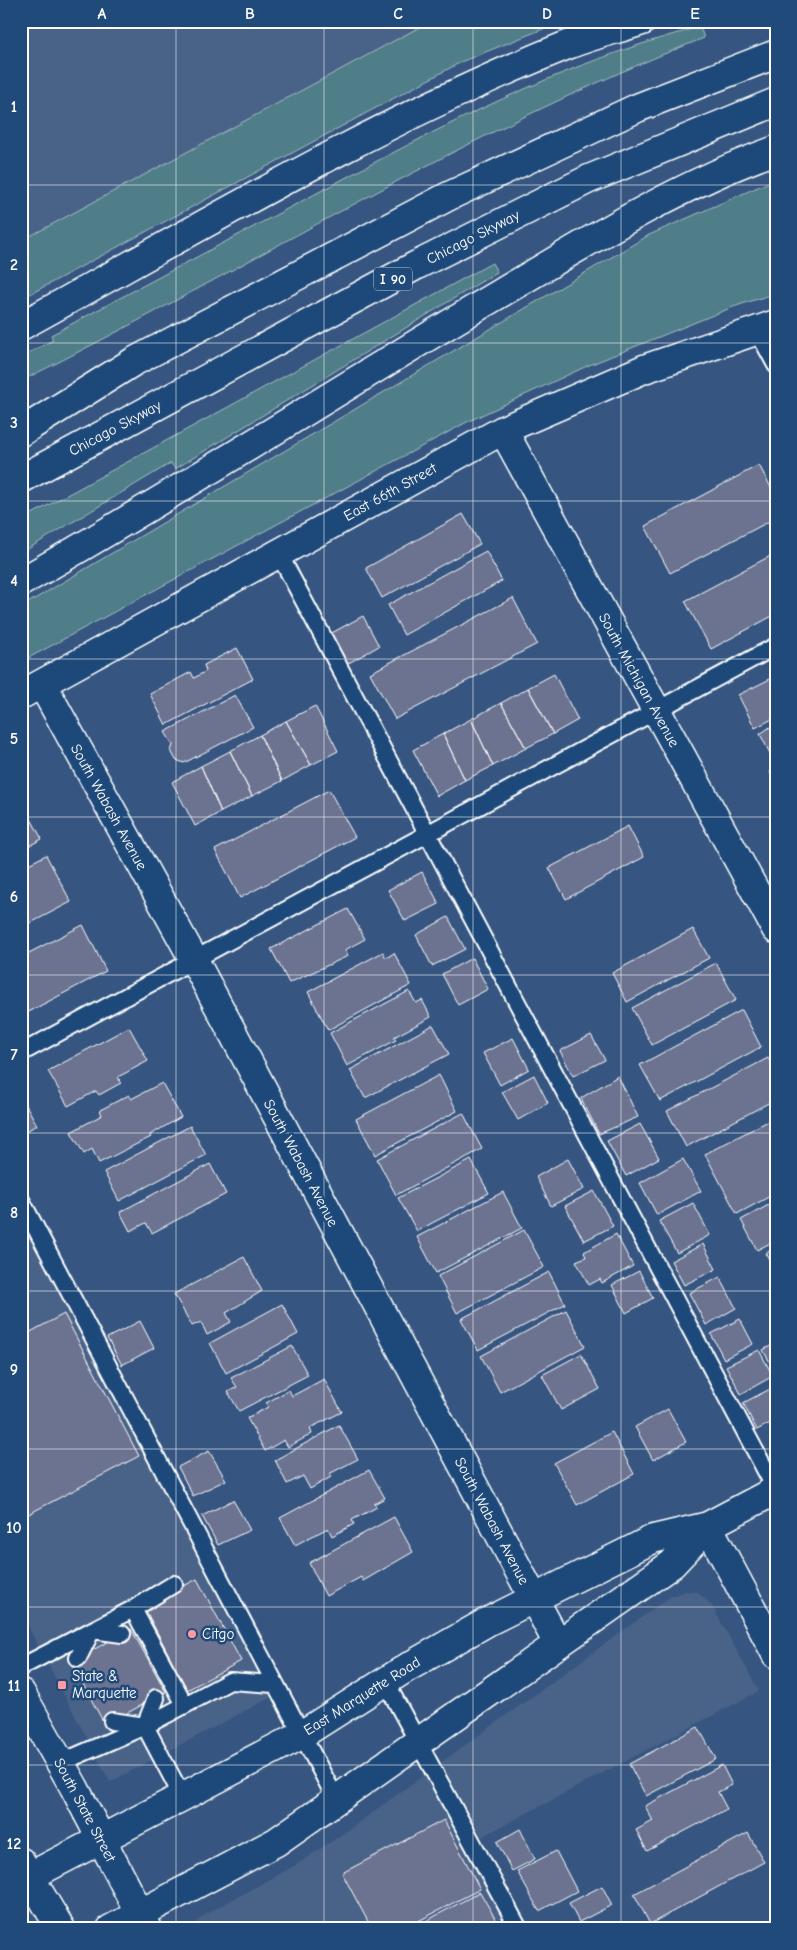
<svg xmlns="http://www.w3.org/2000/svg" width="797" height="1950" viewBox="0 0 797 1950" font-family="'Comic Neue',sans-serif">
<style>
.built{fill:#4a6288}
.green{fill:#4f7e88;stroke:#a7bec4}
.building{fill:#6c7391;stroke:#fff}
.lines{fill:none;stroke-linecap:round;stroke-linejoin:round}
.lane-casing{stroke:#fff;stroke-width:20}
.street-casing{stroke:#fff;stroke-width:31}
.secondary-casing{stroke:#fff;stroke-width:31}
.highway-casing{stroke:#fff;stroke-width:31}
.lane{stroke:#1f4a7a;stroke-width:16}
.street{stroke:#1f4a7a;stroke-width:28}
.secondary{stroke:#1f4a7a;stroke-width:28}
.highway{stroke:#1f4a7a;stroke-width:28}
.grid{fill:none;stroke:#fff;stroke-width:1;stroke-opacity:0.55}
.poi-dot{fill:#ff9aa2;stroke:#1f4a7a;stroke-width:2}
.labels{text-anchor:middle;stroke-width:5;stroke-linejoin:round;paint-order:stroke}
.shield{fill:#1f4a7a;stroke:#bcc9d7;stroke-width:1}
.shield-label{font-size:14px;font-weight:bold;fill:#fff}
.street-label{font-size:15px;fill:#fff;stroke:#1f4a7a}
.poi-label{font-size:15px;fill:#fff;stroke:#1f4a7a;text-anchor:start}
.neatline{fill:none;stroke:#fff;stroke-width:2}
.grid-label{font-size:16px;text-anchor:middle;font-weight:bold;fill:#fff}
</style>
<rect width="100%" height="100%" fill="#365681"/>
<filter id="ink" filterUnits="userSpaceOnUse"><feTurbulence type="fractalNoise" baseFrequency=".02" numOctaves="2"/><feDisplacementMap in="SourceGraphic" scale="10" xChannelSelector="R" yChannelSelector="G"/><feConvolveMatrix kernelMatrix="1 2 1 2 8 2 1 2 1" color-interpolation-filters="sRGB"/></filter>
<g filter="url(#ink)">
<path class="built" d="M 21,21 L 431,21 L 21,241 Z
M 21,1200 L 279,1693 L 110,1782 L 21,1613 Z
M 686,1591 L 698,1592 L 712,1606 L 759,1691 L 472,1842 L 519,1929 L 196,1929 L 196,1923 L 206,1914 L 296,1865 L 344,1833 L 671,1596 Z"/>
<path class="green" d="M 431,21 L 563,21 L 463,61 L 21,299 L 21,241 Z
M 700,27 L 704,38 C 466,130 249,268 21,381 L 21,357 L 53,340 L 51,335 C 140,287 229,240 317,193 C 440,127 564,62 700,27 Z
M 776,179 L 776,293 L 733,307 L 587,366 L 469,421 L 21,662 L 21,607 L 649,235 Z
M 492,263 L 497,272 L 175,469 L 171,463 L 21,553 L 21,520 Z"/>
<path class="building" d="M 759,465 L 776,497 L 776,518 L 670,573 L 645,526 Z
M 463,514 L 480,544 L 382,598 L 366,568 Z
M 486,551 L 502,581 L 404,635 L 388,605 Z
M 776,553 L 776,614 L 711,649 L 685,601 Z
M 513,598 L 537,644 L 395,719 L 370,673 Z
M 363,616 L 379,646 L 345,665 L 328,635 Z
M 237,648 L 253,679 L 166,725 L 150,694 L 191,672 L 194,678 L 206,671 L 204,665 Z
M 554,674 L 578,720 L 553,734 L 528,688 Z
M 776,676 L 776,717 L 755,728 L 738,695 Z
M 528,688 L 553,734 L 526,748 L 501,703 Z
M 235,695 L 253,727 L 184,763 L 176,760 L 171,751 L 173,745 L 165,732 Z
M 501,703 L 526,748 L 493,766 L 471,719 Z
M 315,706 L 338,751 L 311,765 L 286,721 Z
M 471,719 L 493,766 L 465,780 L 443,734 Z
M 286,721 L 311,765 L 282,781 L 260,735 Z
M 776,723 L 776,760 L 774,761 L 760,734 Z
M 443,734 L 465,780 L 437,796 L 413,750 Z
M 260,735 L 282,781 L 252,796 L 230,751 Z
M 230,751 L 252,796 L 221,812 L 201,766 Z
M 201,766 L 221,812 L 195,826 L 172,782 Z
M 776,769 L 776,783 L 770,772 Z
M 329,790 L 355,837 L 240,898 L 215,850 Z
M 25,808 L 42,839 L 21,850 L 21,810 Z
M 628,826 L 644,857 L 566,899 L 549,868 Z
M 46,855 L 71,902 L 21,928 L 21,868 Z
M 422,872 L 439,904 L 405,921 L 388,890 Z
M 348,909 L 365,939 L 345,950 L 348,956 L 289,983 L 271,949 Z
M 448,917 L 465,949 L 432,966 L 416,935 Z
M 83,925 L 106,971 L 21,1016 L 21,957 Z
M 693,929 L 709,958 L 627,1002 L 612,973 Z
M 383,952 L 386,958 L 394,953 L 411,985 L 328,1030 L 308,992 Z
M 472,958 L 488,989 L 458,1005 L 442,974 Z
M 716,963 L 736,1000 L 652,1045 L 632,1008 Z
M 409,991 L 416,1003 L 422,1000 L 431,1017 L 394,1037 L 396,1040 L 347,1066 L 330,1033 Z
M 742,1010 L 761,1047 L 660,1101 L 640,1065 Z
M 433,1025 L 449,1054 L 365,1098 L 350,1070 Z
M 129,1027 L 148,1061 L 118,1077 L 121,1083 L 99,1095 L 96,1091 L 68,1106 L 48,1071 Z
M 591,1035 L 605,1060 L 573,1076 L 560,1051 Z
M 513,1038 L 529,1069 L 500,1085 L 483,1053 Z
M 768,1058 L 776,1072 L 776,1099 L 686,1147 L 667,1111 Z
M 439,1075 L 457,1111 L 375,1155 L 356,1119 Z
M 534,1075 L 548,1103 L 518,1120 L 502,1092 Z
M 618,1076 L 638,1117 L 599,1134 L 581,1098 Z
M 162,1083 L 181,1117 L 150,1135 L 151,1137 L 99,1163 L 92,1149 L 84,1154 L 71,1132 L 102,1115 L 100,1110 L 129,1095 L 131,1099 Z
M 21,1096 L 37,1125 L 21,1134 Z
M 463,1113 L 482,1149 L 396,1195 L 377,1159 Z
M 776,1117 L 776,1193 L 737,1214 L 705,1154 Z
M 640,1124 L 659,1158 L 626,1176 L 607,1141 Z
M 190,1126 L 206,1155 L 119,1201 L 104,1172 Z
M 568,1159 L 584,1189 L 551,1206 L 536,1177 Z
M 683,1159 L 701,1191 L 657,1215 L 640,1183 Z
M 471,1160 L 489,1193 L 417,1231 L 398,1198 Z
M 210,1164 L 226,1194 L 152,1233 L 146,1223 L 130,1231 L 120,1212 Z
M 594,1191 L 613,1226 L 584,1241 L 565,1206 Z
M 503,1192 L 522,1228 L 436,1273 L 417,1237 Z
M 776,1201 L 776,1240 L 757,1250 L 741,1220 Z
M 693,1203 L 710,1235 L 677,1253 L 659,1221 Z
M 524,1230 L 544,1267 L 457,1313 L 438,1276 Z
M 616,1234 L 633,1266 L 602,1283 L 600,1279 L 589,1285 L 576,1261 L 586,1257 L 584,1252 Z
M 703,1244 L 716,1269 L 684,1285 L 671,1261 Z
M 776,1248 L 776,1271 L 766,1253 Z
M 244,1257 L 262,1291 L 226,1313 L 231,1322 L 207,1335 L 201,1322 L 192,1326 L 174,1294 Z
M 639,1271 L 653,1298 L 626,1313 L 612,1285 Z
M 549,1272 L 565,1304 L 478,1350 L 461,1319 Z
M 720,1277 L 736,1308 L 706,1325 L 689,1293 Z
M 282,1304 L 298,1334 L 226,1373 L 210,1343 Z
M 566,1310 L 585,1346 L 500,1392 L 481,1356 Z
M 64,1314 L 139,1456 L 21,1518 L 21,1337 Z
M 740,1319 L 753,1344 L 724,1359 L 711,1334 Z
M 140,1321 L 154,1348 L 122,1365 L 107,1338 Z
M 776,1343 L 776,1364 L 772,1366 L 763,1350 Z
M 292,1346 L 308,1375 L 239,1411 L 228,1392 L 237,1387 L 231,1378 Z
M 759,1350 L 773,1376 L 741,1394 L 726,1366 Z
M 581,1354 L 600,1389 L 561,1410 L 542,1375 Z
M 324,1379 L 342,1412 L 310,1428 L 312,1434 L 288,1447 L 284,1440 L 265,1451 L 247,1418 L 268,1407 L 266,1403 L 289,1390 L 292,1396 Z
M 776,1386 L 776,1420 L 757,1430 L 743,1403 Z
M 668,1409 L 686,1442 L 653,1460 L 635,1427 Z
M 339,1425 L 358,1459 L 329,1474 L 331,1477 L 310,1489 L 303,1476 L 287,1484 L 275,1460 Z
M 612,1432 L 634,1474 L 577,1505 L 554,1463 Z
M 209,1451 L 226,1480 L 193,1496 L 178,1467 Z
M 369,1470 L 385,1498 L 374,1504 L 377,1507 L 352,1520 L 354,1524 L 332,1536 L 328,1528 L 295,1545 L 280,1518 Z
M 233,1500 L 250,1530 L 218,1545 L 202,1516 Z
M 394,1517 L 413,1552 L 363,1581 L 361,1577 L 326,1596 L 309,1563 Z
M 197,1579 L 241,1661 L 187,1690 L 144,1607 Z
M 131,1629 L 166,1692 L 105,1725 L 71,1662 Z
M 698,1727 L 716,1759 L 646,1796 L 629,1764 Z
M 722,1765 L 732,1785 L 718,1792 L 727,1809 L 647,1851 L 636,1830 L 653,1821 L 645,1806 Z
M 444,1820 L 480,1889 L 403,1929 L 372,1929 L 342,1873 Z
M 520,1829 L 535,1859 L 512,1871 L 497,1842 Z
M 748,1833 L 764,1862 L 650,1924 L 634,1894 Z
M 556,1851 L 577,1891 L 539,1911 L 517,1871 Z
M 602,1886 L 612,1905 L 579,1922 L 569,1903 Z
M 480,1892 L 496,1920 L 479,1929 L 411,1929 Z
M 496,1922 L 499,1929 L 484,1929 Z"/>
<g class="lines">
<defs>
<path id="lane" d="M 757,330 L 776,365
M 279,554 L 776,1490
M 21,1053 L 776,646
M 21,1200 L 337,1801
M 133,1609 L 174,1584
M 92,1630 L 122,1634
M 78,1658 L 92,1630
M 21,1667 L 133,1609 L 185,1705 L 230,1681 L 274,1684
M 385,1681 L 519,1929
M 112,1721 L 145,1726
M 60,1763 L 145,1726 L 156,1698
M 183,1798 L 145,1726 L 185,1705"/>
<path id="street" d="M 503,430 L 776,929
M 42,684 L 194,960 L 558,1644
M 21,695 L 503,430 L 644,369 L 776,324
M 708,1526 L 776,1654"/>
<path id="secondary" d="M 21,1693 L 74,1787 L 148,1929
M 21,1862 L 61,1929
M 21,1881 L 301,1735 L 408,1667 L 487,1622 L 653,1539 L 708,1526 L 776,1490
M 111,1929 L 276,1842 L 672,1564 L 708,1526"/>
<path id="highway" d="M 21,326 C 201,227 379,120 570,44 C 593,35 618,29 642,21
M 21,432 L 133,362 L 449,196 L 637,108 L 776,54
M 21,479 L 417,265 L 589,179 L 776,102
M 21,582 C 183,490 340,388 501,293 C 589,241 678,185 776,150"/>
</defs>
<use href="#lane" class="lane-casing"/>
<use href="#street" class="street-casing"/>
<use href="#secondary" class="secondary-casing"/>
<use href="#highway" class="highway-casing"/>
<use href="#lane" class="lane"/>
<use href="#street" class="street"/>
<use href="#secondary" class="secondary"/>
<use href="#highway" class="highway"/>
</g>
</g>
<path class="grid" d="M 176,21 L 176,1929M 324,21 L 324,1929M 473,21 L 473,1929M 621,21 L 621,1929M 21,185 L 776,185M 21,343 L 776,343M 21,501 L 776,501M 21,659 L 776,659M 21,817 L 776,817M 21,975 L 776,975M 21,1133 L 776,1133M 21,1291 L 776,1291M 21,1449 L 776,1449M 21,1607 L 776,1607M 21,1765 L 776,1765"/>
<g class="poi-dot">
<circle cx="192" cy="1634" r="5"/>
<rect x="57" y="1680" width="10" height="10" rx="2.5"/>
</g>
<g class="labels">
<rect class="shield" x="374" y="267.5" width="38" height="23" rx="4"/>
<g class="shield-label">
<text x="393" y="284">I 90</text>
</g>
<g class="street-label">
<text transform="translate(473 237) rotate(-27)" y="5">Chicago Skyway</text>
<text transform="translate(115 428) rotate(-28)" y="5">Chicago Skyway</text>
<text transform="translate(390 492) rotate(-29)" y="5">East 66th Street</text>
<text transform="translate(639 680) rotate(61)" y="5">South Michigan Avenue</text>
<text transform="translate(109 807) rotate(61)" y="5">South Wabash Avenue</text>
<text transform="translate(301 1163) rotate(62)" y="5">South Wabash Avenue</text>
<text transform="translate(492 1521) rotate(62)" y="5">South Wabash Avenue</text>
<text transform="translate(362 1696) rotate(-32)" y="5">East Marquette Road</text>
<text transform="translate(85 1810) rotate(62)" y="5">South State Street</text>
</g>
<g class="poi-label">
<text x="202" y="1639">Citgo</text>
<text x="72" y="1681">State &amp;<tspan x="72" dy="17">Marquette</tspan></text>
</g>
</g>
<rect width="797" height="1950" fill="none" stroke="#1f4a7a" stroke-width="55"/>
<rect x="28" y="28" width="742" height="1894" class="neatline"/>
<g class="grid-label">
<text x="102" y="19">A</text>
<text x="250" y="19">B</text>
<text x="398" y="19">C</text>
<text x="547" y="19">D</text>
<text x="695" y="19">E</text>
<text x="14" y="112">1</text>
<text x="14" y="270">2</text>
<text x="14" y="428">3</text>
<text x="14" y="586">4</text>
<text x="14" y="744">5</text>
<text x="14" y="902">6</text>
<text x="14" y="1060">7</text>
<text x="14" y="1218">8</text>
<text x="14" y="1375">9</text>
<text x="14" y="1533">10</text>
<text x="14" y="1691">11</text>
<text x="14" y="1849">12</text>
</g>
</svg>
